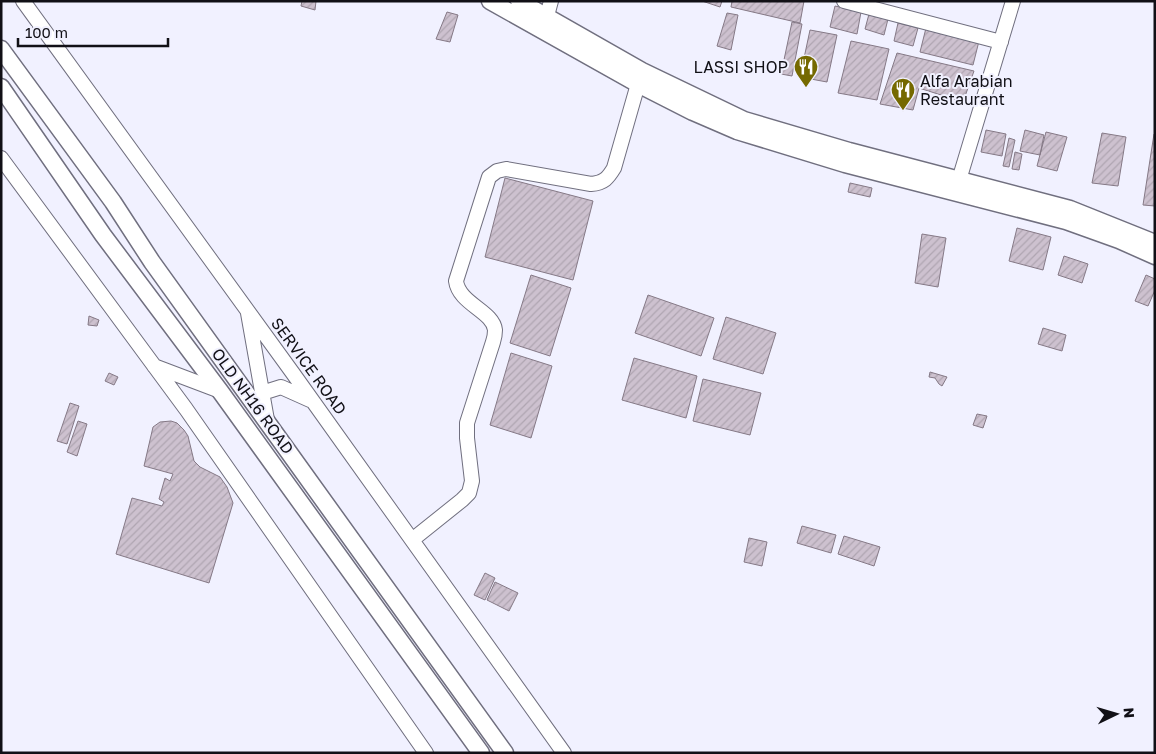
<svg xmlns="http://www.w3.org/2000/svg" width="1156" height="754" viewBox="0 0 1156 754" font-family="'Golos Text',sans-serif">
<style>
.building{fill:url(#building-hatch);stroke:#857986}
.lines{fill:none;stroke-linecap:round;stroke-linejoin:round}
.minor-casing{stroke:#706f7f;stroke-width:16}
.major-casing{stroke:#706f7f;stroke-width:19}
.minor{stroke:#fff;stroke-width:14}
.major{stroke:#fff;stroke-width:16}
.labels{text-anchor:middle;stroke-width:4;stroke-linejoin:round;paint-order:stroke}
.poi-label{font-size:16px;fill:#111016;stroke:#f1f1ff;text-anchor:end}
.street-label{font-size:16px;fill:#111016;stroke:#f1f1ff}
</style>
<defs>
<pattern id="building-hatch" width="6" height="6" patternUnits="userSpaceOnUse" patternTransform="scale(1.25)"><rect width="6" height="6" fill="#cdc1cf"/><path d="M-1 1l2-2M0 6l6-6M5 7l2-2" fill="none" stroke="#afa5b1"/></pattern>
</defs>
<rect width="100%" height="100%" fill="#f1f1ff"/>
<path class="building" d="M 302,1 L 316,1 L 315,10 L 301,6 Z
M 702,1 L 722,1 L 720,7 Z
M 732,1 L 804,1 L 800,23 L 731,7 Z
M 835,6 L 861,12 L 857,34 L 830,27 Z
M 447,12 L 458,15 L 450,42 L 436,39 Z
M 727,13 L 738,15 L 731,50 L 717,46 Z
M 869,14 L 888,19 L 884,35 L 865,29 Z
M 792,22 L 802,24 L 792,76 L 781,74 Z
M 898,23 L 918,28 L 913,46 L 894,41 Z
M 926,28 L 979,41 L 973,65 L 920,52 Z
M 810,30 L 837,35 L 827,82 L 800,77 Z
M 851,41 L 889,49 L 877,100 L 838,93 Z
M 897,53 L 974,71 L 963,102 L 919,88 L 913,110 L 880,104 Z
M 986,130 L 1006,134 L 1002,156 L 981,152 Z
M 1025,130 L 1044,135 L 1040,155 L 1020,151 Z
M 1046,132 L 1067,137 L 1057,171 L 1037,166 Z
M 1102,133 L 1126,137 L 1118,186 L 1092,183 Z
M 1154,134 L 1155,134 L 1155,206 L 1143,205 Z
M 1009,138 L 1015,140 L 1009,167 L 1003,166 Z
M 1015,152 L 1022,154 L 1019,170 L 1012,169 Z
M 505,178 L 593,201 L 573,280 L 485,257 Z
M 850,183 L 872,188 L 870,197 L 848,192 Z
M 1017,228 L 1051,237 L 1043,270 L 1009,261 Z
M 922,234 L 946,238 L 938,287 L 915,283 Z
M 1064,256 L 1088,264 L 1082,283 L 1058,275 Z
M 531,275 L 571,288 L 550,356 L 510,343 Z
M 1146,275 L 1155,279 L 1155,290 L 1148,306 L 1135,301 Z
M 648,295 L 714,318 L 701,356 L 635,333 Z
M 89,316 L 99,320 L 97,326 L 88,325 Z
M 726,317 L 776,333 L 763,374 L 713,359 Z
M 1043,328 L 1066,335 L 1062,351 L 1038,344 Z
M 511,353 L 552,366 L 531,438 L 490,425 Z
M 634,358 L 697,376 L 686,418 L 622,400 Z
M 930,372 L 947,377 L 942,386 L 939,384 L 935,378 L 929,377 Z
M 109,373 L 118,377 L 114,385 L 105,381 Z
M 703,379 L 761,393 L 750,435 L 693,421 Z
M 70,403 L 79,406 L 67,444 L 57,441 Z
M 977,414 L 987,416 L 983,428 L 973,425 Z
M 78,421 L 87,424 L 77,456 L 67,452 Z
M 171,421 L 177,423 L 184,430 L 188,436 L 194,461 L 200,467 L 220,477 L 227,487 L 233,503 L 209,583 L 116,554 L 132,498 L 162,506 L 164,502 L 159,499 L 165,478 L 170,481 L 173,474 L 144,466 L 153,427 L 160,422 Z
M 802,526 L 836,535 L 831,553 L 797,543 Z
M 844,536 L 880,547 L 874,566 L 838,554 Z
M 749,538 L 767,542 L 762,566 L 744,562 Z
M 485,573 L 495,578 L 485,600 L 474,595 Z
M 495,582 L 518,593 L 509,611 L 487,600 Z"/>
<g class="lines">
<defs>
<path id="minor" d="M 23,1 L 292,372 L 564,753
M 844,1 L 1001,42
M 544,27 L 551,1
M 1,158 L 186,409 L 426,753
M 956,190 L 1013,1
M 248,313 L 267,420
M 154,366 L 220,391
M 262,393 L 281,387 L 310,400
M 412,540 L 462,500 L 469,493 L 472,481 L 467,438 L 467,423 L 493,342 C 494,339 495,334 495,330 C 493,311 459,304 456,281 L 489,177 L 497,171 L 506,169 L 591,184 C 604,183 608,178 614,168 L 638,84"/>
<path id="major" d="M 490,1 L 638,84 L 693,112 L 737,131 L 845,164 L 1066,221 L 1119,240 L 1155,256
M 519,1 L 642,71 L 744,120 L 849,151 L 1070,209 L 1155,243
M 1,49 L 113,202 L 152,262 L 505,753
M 1,87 L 103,235 L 220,391 L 481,753"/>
</defs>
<use href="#minor" class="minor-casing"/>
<use href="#major" class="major-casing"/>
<use href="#minor" class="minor"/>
<use href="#major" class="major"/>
</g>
<defs>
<symbol id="restaurant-pin" viewBox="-11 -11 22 30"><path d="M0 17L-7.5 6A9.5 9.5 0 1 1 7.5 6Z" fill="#756900" stroke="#f1f1ff"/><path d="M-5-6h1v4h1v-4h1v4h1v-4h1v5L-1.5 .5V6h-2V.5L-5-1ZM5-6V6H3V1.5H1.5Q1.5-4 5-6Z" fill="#fff"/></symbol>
</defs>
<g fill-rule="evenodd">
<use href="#restaurant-pin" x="792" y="53" width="28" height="38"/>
<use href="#restaurant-pin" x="889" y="76" width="28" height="38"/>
</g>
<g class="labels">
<g class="poi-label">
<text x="788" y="73">LASSI SHOP</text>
<text x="920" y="87" text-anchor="start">Alfa Arabian<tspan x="920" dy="18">Restaurant</tspan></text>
</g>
<g class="street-label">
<text transform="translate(309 366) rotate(54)" y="6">SERVICE ROAD</text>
<text transform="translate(253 401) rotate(54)" y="6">OLD NH16 ROAD</text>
</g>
</g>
<rect width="1156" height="754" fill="none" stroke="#111016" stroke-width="5"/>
<g transform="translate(1116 714) rotate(85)" stroke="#f1f1ff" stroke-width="4" paint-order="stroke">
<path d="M0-4L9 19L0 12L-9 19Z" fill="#111016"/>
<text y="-8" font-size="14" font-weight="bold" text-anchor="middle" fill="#111016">N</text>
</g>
<path d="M18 38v8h150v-8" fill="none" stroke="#111016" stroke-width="2.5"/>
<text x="25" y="38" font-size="15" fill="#111016" stroke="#f1f1ff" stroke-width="4" paint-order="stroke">100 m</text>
</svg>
